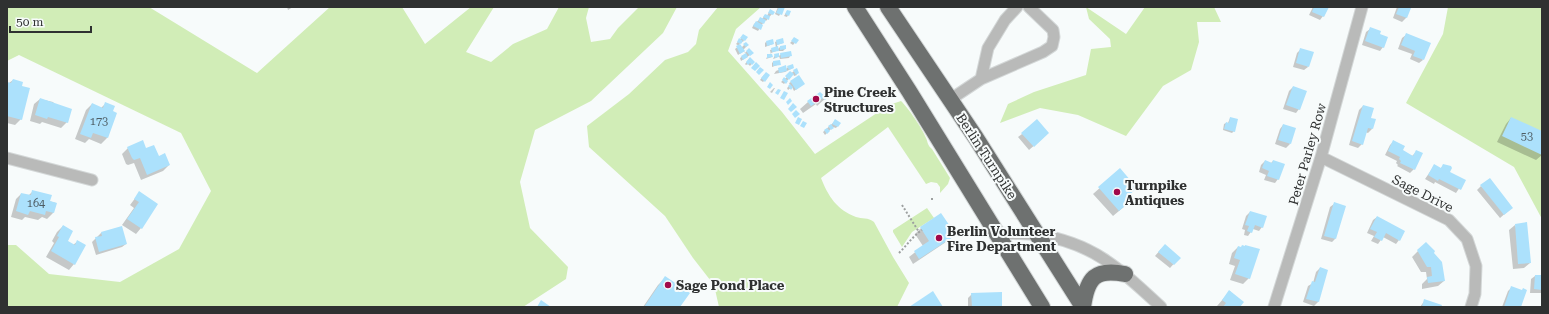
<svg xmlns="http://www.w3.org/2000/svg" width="1549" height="314" viewBox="0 0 1549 314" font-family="'Roboto Serif',serif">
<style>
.green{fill:#d1edb7}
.shadow{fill:#0003}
.building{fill:#ace1fc}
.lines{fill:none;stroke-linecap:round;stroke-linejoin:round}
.minor-casing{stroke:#d3d7d7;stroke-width:13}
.highway-casing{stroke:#d3d7d7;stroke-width:18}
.path{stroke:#9da0a0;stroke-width:2;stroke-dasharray:2 2;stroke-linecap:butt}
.minor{stroke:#b9bab9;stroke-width:11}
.highway{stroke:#6e7170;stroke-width:16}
.poi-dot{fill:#a1094a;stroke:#f7fbfb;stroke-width:1.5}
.labels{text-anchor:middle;stroke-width:4;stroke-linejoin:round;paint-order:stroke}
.number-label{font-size:11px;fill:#4e5d64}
.poi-label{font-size:13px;font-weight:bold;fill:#2f3131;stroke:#f7fbfb;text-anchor:start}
.street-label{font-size:13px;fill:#2f3131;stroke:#f7fbfb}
</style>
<rect width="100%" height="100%" fill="#f7fbfb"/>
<path class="green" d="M 7,7 L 149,7 L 257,73 L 330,7 L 402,7 L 425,44 L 471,7 L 494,7 L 466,52 L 491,62 L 513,44 L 547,29 L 559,7 L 589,7 L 586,18 L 591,42 L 610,39 L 618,28 L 639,7 L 677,7 L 663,33 L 591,101 L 535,130 L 520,182 L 530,228 L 568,267 L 566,279 L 523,307 L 7,307 L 7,245 L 16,245 L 49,274 L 120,282 L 179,249 L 211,191 L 181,133 L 19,55 L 7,61 Z
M 718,7 L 761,7 L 736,29 L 728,51 L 782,112 L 815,154 L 889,105 L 901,101 C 909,109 922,128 926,138 C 928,142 927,145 932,149 L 950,178 L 948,184 L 940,193 L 940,187 L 937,183 L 931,182 L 926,184 L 888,127 L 821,178 C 828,196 837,210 856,217 C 862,219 868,217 874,222 L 893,257 L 909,283 L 897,307 L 719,307 L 714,285 L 693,258 L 665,216 L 589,147 L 587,126 L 629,94 L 665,60 L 688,52 L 696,44 L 699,30 Z
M 1086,7 L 1126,34 L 1145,7 L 1214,7 L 1221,22 L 1197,22 L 1199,42 L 1191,70 L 1163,86 L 1126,136 L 1078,115 L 1040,108 L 1000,123 L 1008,104 L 1034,92 L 1086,75 L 1091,49 L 1111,47 L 1110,39 L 1089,19 Z
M 1448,7 L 1542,7 L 1542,219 L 1514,167 L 1406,103 L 1443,34 Z
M 927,208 L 934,218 L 912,232 L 902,247 L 893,232 L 893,230 Z"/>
<path class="shadow" d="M 287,7 L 293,7 L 288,10 Z
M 778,7 L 784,7 L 779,16 L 775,14 Z
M 1313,7 L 1327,7 L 1323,16 L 1320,20 L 1309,15 Z
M 1397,7 L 1410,8 L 1406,18 L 1402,22 L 1393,18 Z
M 787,11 L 788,15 L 787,17 L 784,16 Z
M 769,12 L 772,14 L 766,21 L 765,20 L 758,31 L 752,28 L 754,24 L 759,20 L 762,19 L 765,15 L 767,16 Z
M 1370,29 L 1379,34 L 1383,47 L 1380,51 L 1362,45 L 1366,32 Z
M 1406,35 L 1423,60 L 1419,63 L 1410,59 L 1412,54 L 1398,49 L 1402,38 Z
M 742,37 L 744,40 L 743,42 L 741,41 L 739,45 L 741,48 L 746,43 L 748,45 L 743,50 L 745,53 L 749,49 L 753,53 L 741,61 L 740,58 L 746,54 L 744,51 L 738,55 L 735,49 L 739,46 L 736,44 Z
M 793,40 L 797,40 L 793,45 L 790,43 Z
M 777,41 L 783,43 L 777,45 L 778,49 L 780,47 L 785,49 L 783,51 L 779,51 L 779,50 L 771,53 L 772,57 L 766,59 L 768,55 L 771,55 L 770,50 L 776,48 L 775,42 Z
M 766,42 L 773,44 L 765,47 L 765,43 Z
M 1301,49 L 1308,67 L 1304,70 L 1293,67 L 1297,53 Z
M 781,54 L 790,56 L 789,58 L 780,59 L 779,56 L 776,58 L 773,59 L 775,55 L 778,57 Z
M 750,58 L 753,62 L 750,66 L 748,64 L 746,65 L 745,64 Z
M 773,62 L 780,64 L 772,67 L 772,63 Z
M 785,67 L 786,69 L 788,67 L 793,68 L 785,72 L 774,74 L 776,71 Z
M 794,71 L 797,75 L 794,76 L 793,74 L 784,84 L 781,82 Z
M 764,75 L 764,81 L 763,82 L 760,80 Z
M 13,80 L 21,119 L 15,125 L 7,123 L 7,83 L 9,83 Z
M 791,82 L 802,85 L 794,91 L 792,87 L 788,90 L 787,88 L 790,85 L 789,83 Z
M 1293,87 L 1299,109 L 1296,113 L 1283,109 L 1289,91 Z
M 774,88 L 775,88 L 772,93 L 770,92 Z
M 820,93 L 826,98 L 817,106 L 816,104 L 803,113 L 800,109 L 808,102 Z
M 40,99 L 53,102 L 67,122 L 61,128 L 42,122 L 40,124 L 30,121 L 34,104 Z
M 92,104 L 101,108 L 105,104 L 111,112 L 116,114 L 107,138 L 101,144 L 89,139 L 85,143 L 75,139 L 86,110 Z
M 1363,106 L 1370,118 L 1372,129 L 1368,133 L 1365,132 L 1362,144 L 1358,148 L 1349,145 L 1359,110 Z
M 1230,118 L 1234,131 L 1232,133 L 1223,130 L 1224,124 L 1226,123 L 1228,123 Z
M 1511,118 L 1542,132 L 1542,155 L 1536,160 L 1497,142 L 1506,124 Z
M 834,122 L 840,123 L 836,128 L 833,127 L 825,135 L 823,132 Z
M 1283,125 L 1290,144 L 1286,148 L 1275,144 L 1280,129 Z
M 1022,134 L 1044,137 L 1029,150 L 1018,137 Z
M 1394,141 L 1402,151 L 1412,156 L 1417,151 L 1414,169 L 1410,173 L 1397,166 L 1398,165 L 1396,163 L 1397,161 L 1385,155 L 1390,145 Z
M 128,148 L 146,149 L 169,165 L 163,171 L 141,180 L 134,163 L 128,165 L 126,164 L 122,154 Z
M 1265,161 L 1271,163 L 1273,161 L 1278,179 L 1275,183 L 1264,180 L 1266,175 L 1259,172 L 1261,165 Z
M 1444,165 L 1449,172 L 1464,181 L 1456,193 L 1435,182 L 1434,184 L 1425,179 L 1434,166 L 1440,169 Z
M 1120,170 L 1127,196 L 1125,206 L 1113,216 L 1093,194 Z
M 1481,186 L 1508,211 L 1500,218 L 1477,190 Z
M 33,191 L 49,201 L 56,203 L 53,213 L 47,219 L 42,217 L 38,220 L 25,217 L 22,220 L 11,217 L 16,199 L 21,194 L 28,196 Z
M 139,193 L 141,228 L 136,234 L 122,225 L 134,208 L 130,205 Z
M 1334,204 L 1335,239 L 1332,242 L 1321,239 L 1330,207 Z
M 1250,212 L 1262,227 L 1259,231 L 1253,229 L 1248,236 L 1244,235 L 1245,230 L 1242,229 L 1246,216 Z
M 1377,217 L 1399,240 L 1396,244 L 1383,237 L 1378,244 L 1371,241 L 1374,236 L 1367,233 L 1373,220 Z
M 1515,225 L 1530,263 L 1524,268 L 1513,269 L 1509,230 Z
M 63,226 L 67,241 L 73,245 L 78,241 L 74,264 L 69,270 L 46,257 L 54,243 L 52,241 L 57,232 Z
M 121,227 L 126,244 L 122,247 L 96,255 L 92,242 L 101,233 Z
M 921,228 L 954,234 L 949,240 L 913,264 L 909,257 L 923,246 L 915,234 Z
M 1238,247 L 1240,248 L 1249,278 L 1243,284 L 1230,280 L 1235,266 L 1229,264 L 1232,253 Z
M 1161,249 L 1179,258 L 1170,268 L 1155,256 Z
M 1418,251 L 1433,253 L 1444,281 L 1438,286 L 1422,289 L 1422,284 L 1427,279 L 1426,272 L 1421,272 L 1412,257 Z
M 1320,268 L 1327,271 L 1318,302 L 1314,306 L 1303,302 L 1308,286 L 1313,283 L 1316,272 Z
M 1535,276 L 1542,276 L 1542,293 L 1530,293 L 1531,279 Z
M 665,278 L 679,307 L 643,307 L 658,285 Z
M 1511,288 L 1521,306 L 1502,307 L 1508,291 Z
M 1230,291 L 1239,307 L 1219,307 L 1217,306 Z
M 972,294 L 1001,307 L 968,307 L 968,298 Z
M 1425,300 L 1440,307 L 1420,307 Z"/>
<path class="building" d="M 779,7 L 785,7 L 782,15 L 776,13 Z
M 1314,7 L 1329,7 L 1324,17 L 1312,12 Z
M 1399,7 L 1411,8 L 1407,18 L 1396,14 Z
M 770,9 L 775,12 L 773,15 L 768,13 Z
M 787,10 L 791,11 L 789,16 L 785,14 Z
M 765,14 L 770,16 L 769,20 L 763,17 Z
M 760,17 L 766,20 L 764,24 L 758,21 Z
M 756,21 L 763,25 L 761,30 L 753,26 Z
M 1370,27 L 1381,31 L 1380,34 L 1388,37 L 1384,48 L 1365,41 Z
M 1406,33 L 1431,43 L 1424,60 L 1413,56 L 1415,51 L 1401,45 Z
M 743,34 L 748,37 L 745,41 L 740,38 Z
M 794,37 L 799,40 L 796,44 L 791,41 Z
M 739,38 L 743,41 L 741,44 L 737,42 Z
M 783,38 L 784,43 L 777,45 L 776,40 Z
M 773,39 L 774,44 L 767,46 L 766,41 Z
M 746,42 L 749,45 L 746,47 L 743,44 Z
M 740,44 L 745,51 L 740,54 L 736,46 Z
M 786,45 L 786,49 L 780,50 L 780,46 Z
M 778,46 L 779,51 L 772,52 L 771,48 Z
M 749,48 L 754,53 L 750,56 L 746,51 Z
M 1300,48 L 1314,52 L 1309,67 L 1296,63 Z
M 791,51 L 792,56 L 781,58 L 780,53 Z
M 746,53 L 748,57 L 743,60 L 741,56 Z
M 779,53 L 779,57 L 775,58 L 774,54 Z
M 767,54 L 772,54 L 773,57 L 767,58 Z
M 750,57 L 755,62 L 752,65 L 750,63 L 748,65 L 746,62 Z
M 780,60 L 781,65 L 773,66 L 773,61 Z
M 756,62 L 760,66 L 755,71 L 751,68 Z
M 793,64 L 794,68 L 789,70 L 787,66 Z
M 786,65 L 787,71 L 779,73 L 778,68 Z
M 760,67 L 764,70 L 759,75 L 756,72 Z
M 797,68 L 799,73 L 796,75 L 793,70 Z
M 790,71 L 794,74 L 789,80 L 785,76 Z
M 766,72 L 770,75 L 765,82 L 761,78 Z
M 799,75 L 805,84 L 796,90 L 790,81 Z
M 784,77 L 788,81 L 786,84 L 782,80 Z
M 13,79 L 23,82 L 22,86 L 30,88 L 22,120 L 7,116 L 7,82 L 11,83 Z
M 770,82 L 773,85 L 770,89 L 767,87 Z
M 790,84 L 793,87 L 791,90 L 788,86 Z
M 1293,86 L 1307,91 L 1300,110 L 1286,105 Z
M 778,89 L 781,90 L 778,95 L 775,93 Z
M 784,91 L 788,93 L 784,100 L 780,98 Z
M 820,92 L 827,98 L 825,100 L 823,98 L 811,106 L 807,101 Z
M 40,98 L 72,109 L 68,123 L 48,117 L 47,119 L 35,115 Z
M 790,98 L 792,101 L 788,105 L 786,102 Z
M 105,102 L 115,106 L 113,111 L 117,113 L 108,138 L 93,133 L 91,138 L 80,134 L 92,103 L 103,108 Z
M 793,103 L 797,107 L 791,112 L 788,109 Z
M 1363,105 L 1374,108 L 1371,118 L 1376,119 L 1373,129 L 1368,128 L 1363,145 L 1352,141 Z
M 796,110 L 800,114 L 795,118 L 792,114 Z
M 798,117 L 802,119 L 799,125 L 795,123 Z
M 1230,117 L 1238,119 L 1235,132 L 1224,129 L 1226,122 L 1229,123 Z
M 1511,117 L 1542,131 L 1542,155 L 1502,136 Z
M 835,119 L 841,123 L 838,127 L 832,124 Z
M 1037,119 L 1049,133 L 1034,147 L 1021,133 Z
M 803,121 L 807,123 L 804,128 L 800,126 Z
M 831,124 L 834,128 L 831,130 L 828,126 Z
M 1283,124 L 1296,128 L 1291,144 L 1278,140 Z
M 827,128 L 830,131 L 827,134 L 824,130 Z
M 143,140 L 146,148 L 154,145 L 159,156 L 165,153 L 170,165 L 147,175 L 140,158 L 134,160 L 132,158 L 127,147 Z
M 1393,140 L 1405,146 L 1403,150 L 1413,156 L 1416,150 L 1423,153 L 1415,170 L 1400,163 L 1401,161 L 1399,159 L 1400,157 L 1388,151 Z
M 1265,160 L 1272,163 L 1273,160 L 1285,164 L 1279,180 L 1267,176 L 1269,171 L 1262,168 Z
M 1434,164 L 1441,168 L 1443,164 L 1451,166 L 1452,168 L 1450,172 L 1466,180 L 1461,190 L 1439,179 L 1438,181 L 1428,175 Z
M 1120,168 L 1137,188 L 1128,196 L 1132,200 L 1119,211 L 1098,187 Z
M 1490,178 L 1513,208 L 1504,215 L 1480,185 Z
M 32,190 L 52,195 L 50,201 L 57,203 L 54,213 L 46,211 L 45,215 L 30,211 L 28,215 L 16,211 L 21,193 L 31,195 Z
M 139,191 L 158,204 L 142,229 L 127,219 L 139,202 L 134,199 Z
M 1334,202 L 1346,206 L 1336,239 L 1324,236 Z
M 1250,211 L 1267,216 L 1263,228 L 1255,225 L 1252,233 L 1247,231 L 1249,226 L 1245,225 Z
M 941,213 L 956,235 L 919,259 L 914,251 L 929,241 L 920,227 Z
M 1377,216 L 1405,231 L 1400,241 L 1386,233 L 1382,241 L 1374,237 L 1377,232 L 1370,229 Z
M 1527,222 L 1531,263 L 1518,264 L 1515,224 Z
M 63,225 L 73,231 L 68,241 L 75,245 L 77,240 L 86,245 L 75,265 L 51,251 L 59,237 L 57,236 Z
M 122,226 L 127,244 L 99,252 L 95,237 L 102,236 L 101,232 Z
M 1426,242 L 1435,251 L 1434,253 L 1442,262 L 1445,281 L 1428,283 L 1427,277 L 1432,276 L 1431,267 L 1427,267 L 1417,250 Z
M 1165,244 L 1181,258 L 1174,265 L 1158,252 Z
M 1242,245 L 1245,246 L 1245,245 L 1260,249 L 1250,279 L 1235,274 L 1240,260 L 1234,258 L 1238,246 L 1241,247 Z
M 1320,267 L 1328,270 L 1319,302 L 1306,299 L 1312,281 L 1315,282 Z
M 1535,275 L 1542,275 L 1542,290 L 1534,289 Z
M 665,276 L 690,293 L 680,307 L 644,307 Z
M 1511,286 L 1522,290 L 1523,288 L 1527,290 L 1521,307 L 1517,306 L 1517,307 L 1504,307 Z
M 1229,290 L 1244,302 L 1240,307 L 1223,307 L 1226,303 L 1222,300 Z
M 933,291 L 943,307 L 909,307 Z
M 1002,292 L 1002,307 L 972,307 L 971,293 Z
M 1424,299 L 1442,305 L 1441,307 L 1422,307 Z
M 541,300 L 551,307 L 537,307 Z"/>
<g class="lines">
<defs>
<path id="minor" d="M 981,79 L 988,48 L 1005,20 L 1017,7
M 951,99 L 981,79 L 1043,52 L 1052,46 L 1054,37 L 1053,30 L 1029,7
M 1321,157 L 1449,220 L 1467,239 L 1476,266 L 1475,294 L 1471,307
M 7,158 L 92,180
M 996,233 C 1010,234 1025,233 1039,235 C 1094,243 1122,271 1161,307
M 1274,307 L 1321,157 L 1362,7"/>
<path id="highway" d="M 855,7 L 909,91 L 1042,307
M 888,7 L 976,138 L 1083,307
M 1083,307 C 1087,278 1095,268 1125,274"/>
</defs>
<use href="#minor" class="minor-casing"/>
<use href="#highway" class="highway-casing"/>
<path class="path" d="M 932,198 L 932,201
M 902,205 L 919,232
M 899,253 C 907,245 913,236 922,230"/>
<use href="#minor" class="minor"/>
<use href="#highway" class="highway"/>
</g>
<g class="poi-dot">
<circle cx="816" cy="99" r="4"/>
<circle cx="1117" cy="192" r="4"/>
<circle cx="939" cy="238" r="4"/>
<circle cx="668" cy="285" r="4"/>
</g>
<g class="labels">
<g class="number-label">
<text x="99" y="125">173</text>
<text x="1527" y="140">53</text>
<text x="36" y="207">164</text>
</g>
<g class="poi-label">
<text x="824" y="97">Pine Creek<tspan x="824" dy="15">Structures</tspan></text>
<text x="1125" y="190">Turnpike<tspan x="1125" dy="15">Antiques</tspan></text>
<text x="947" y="236">Berlin Volunteer<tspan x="947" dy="15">Fire Department</tspan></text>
<text x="676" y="290">Sage Pond Place</text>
</g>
<g class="street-label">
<text transform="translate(1307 154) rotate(-74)" y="5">Peter Parley Row</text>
<text transform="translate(987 156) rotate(57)" y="5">Berlin Turnpike</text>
<text transform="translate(1423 193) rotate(27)" y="5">Sage Drive</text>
</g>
</g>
<rect width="1549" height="314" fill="none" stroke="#2f3131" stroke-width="16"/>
<path d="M10 26v6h81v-6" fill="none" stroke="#2f3131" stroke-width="2"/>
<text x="16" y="26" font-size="12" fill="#2f3131" stroke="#f7fbfb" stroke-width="3" paint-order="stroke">50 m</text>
</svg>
